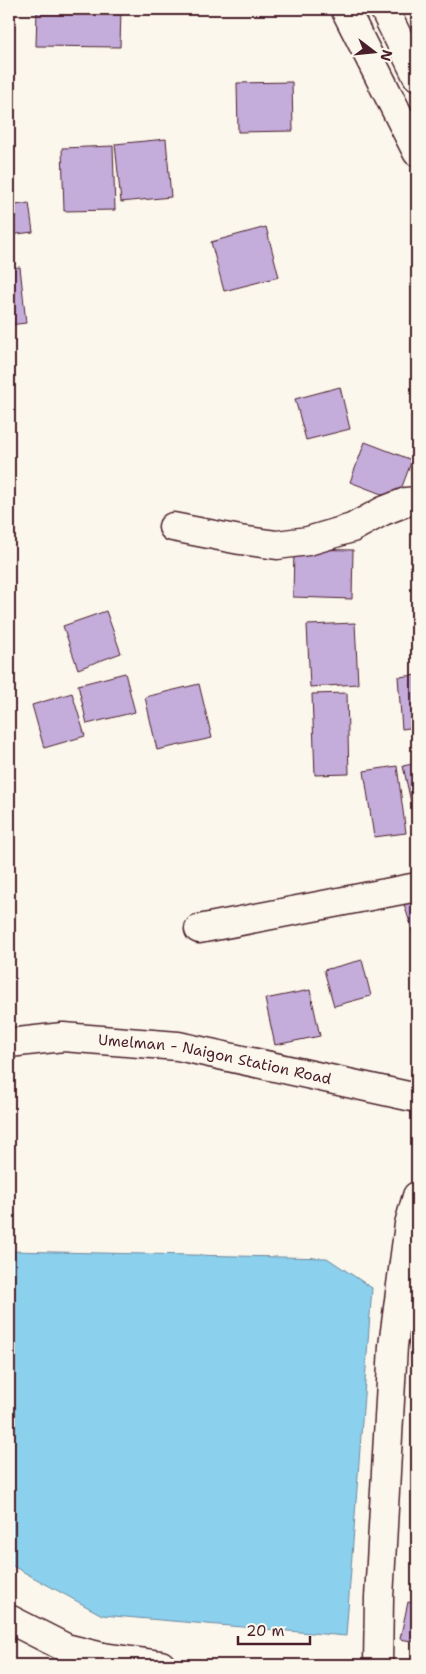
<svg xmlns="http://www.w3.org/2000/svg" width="426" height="1674" viewBox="0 0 426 1674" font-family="'Shantell Sans',sans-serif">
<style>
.water{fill:#8bd0ed;stroke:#71899f}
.building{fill:#c4acdb;stroke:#4a1f2b}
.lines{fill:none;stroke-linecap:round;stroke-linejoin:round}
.minor-casing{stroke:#4a1f2b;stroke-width:31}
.major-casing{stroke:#4a1f2b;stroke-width:31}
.minor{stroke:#fbf7ec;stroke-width:28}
.major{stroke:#fbf7ec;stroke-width:28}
.labels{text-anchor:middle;stroke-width:5;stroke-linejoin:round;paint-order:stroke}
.street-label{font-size:15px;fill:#4a1f2b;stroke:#fbf7ec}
</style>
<rect width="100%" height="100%" fill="#fbf7ec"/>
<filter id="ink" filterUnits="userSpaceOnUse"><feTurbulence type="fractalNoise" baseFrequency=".02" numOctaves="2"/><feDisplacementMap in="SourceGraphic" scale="10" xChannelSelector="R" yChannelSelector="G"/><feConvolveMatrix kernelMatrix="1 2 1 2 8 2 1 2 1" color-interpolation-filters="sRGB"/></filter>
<g filter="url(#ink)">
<path class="water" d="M 9,1251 L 327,1258 L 372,1288 L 346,1636 L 102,1615 L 9,1564 Z"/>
<path class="building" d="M 37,9 L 121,9 L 120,47 L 36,46 Z
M 292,82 L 293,131 L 238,132 L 237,83 Z
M 166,139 L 171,197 L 121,202 L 115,144 Z
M 113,146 L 115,210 L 64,211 L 62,148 Z
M 29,203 L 33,232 L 9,235 L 9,206 Z
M 266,227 L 279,277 L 224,291 L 211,242 Z
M 20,267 L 26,323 L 9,325 L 9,268 Z
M 340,387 L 350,429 L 306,440 L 295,399 Z
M 365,442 L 412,460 L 397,500 L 350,482 Z
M 294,549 L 353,550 L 352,599 L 293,597 Z
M 106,611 L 121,653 L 78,669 L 63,626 Z
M 355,623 L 358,684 L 310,687 L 307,625 Z
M 125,673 L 135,712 L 87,724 L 78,685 Z
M 417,675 L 417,727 L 402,729 L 398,677 Z
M 199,684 L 212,738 L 157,750 L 145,697 Z
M 72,693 L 85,736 L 44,748 L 32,705 Z
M 347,693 L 349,774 L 315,775 L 312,694 Z
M 417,763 L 417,829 L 403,766 Z
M 397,766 L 406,833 L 374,837 L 364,771 Z
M 417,897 L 417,945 L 403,901 Z
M 362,960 L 371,996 L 334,1006 L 324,970 Z
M 310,990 L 320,1036 L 275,1045 L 265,999 Z
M 408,1602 L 417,1604 L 417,1642 L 400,1639 Z"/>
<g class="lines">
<defs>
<g id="minor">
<path d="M 173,527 L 240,540 L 277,545 L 308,541 L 352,528 L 383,511 L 406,502 L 417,501"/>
<path d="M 199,929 L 417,887"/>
<path id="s1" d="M 9,1043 L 63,1037 L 178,1046 L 417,1098"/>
<path d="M 9,1619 L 66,1648 L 103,1657 L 102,1665"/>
<path d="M 103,1657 L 161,1665"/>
<path d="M 378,1665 L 379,1598 L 393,1346 L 409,1224 L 417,1196"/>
</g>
<path id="major" d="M 345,9 L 417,152
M 384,9 L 417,76"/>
</defs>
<use href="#minor" class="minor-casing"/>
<use href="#major" class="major-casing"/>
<use href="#minor" class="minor"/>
<use href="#major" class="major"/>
</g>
</g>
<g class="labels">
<g class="street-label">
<text dy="5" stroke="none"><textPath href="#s1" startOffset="208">Umelman - Naigon Station Road</textPath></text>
</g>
</g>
<rect width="426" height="1674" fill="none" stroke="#fbf7ec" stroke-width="30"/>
<rect x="15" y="15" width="396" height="1644" fill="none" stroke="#4a1f2b" stroke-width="2" filter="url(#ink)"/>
<g transform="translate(374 52) rotate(106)" stroke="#fbf7ec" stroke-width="4" paint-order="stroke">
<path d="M0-4L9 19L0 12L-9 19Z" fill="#4a1f2b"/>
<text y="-8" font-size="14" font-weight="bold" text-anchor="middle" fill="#4a1f2b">N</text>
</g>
<path d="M238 1636v8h72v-8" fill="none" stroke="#4a1f2b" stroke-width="2.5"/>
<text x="246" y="1636" font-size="15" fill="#4a1f2b" stroke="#fbf7ec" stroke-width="4" paint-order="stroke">20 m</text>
</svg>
